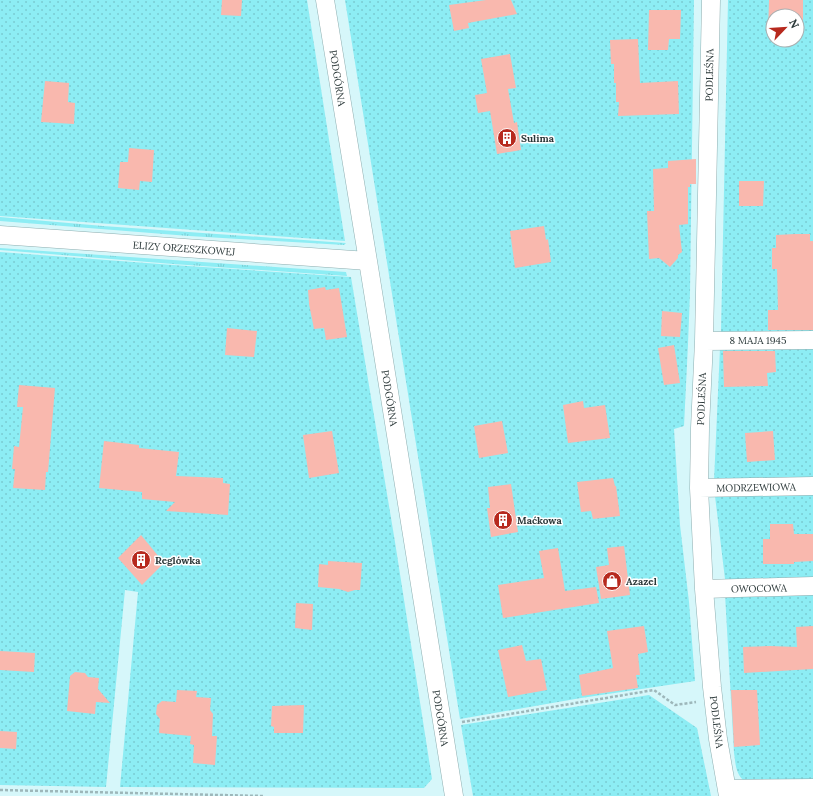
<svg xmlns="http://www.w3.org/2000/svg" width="813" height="796" viewBox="0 0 813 796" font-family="Lora,serif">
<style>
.grass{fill:url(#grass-tufts)}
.garden{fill:url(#garden-dots);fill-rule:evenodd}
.building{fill:#f9b8ae}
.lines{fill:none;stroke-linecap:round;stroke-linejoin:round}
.minor-casing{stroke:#8eaeb0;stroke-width:19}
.path{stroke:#9db7ba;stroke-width:2.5;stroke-dasharray:3 2;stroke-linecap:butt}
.minor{stroke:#fff;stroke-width:18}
.labels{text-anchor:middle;stroke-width:3;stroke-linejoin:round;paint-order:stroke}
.street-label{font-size:10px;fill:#2b3839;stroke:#fff}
.poi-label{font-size:10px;font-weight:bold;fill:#2b3839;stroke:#fff;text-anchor:start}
</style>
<defs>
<pattern id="grass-tufts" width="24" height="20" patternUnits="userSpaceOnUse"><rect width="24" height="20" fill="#8dedf4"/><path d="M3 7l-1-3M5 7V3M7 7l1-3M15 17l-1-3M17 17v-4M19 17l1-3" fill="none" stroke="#7accd2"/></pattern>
<pattern id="garden-dots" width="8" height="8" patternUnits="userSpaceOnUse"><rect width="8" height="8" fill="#8dedf4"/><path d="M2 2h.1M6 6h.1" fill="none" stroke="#7accd2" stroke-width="1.8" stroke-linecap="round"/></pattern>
</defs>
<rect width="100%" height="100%" fill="#d6f7fa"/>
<path class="grass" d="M 0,217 L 103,226 L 346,243 L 344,245 L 189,236 L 0,221 Z
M 0,248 L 346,272 L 347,276 L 173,264 L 0,250 Z"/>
<path class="garden" d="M 0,0 L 307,0 L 345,241 L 0,216 Z
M 345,0 L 694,0 L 690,293 L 688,344 L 684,426 L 674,429 L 680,525 L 689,602 L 695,681 L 581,698 L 460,719 Z
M 728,0 L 813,0 L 813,334 L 721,332 ZM 773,16 L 797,16 L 797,40 L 773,40 Z
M 0,252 L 173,265 L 351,277 L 395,542 L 432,779 L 424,788 L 120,787 L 138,592 L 125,590 L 106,787 L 0,785 Z
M 813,346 L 813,480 L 714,481 L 720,348 Z
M 813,492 L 813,579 L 728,582 L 725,579 L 715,496 Z
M 813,593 L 813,781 L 745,782 C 735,773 736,765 734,753 L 725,594 Z
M 649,695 L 697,728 L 711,796 L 473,796 L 461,725 Z"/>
<path class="building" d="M 222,0 L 242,0 L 241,16 L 221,15 Z
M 486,0 L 511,0 L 517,14 L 468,23 L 469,28 L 454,31 L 449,5 Z
M 769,0 L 803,0 L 803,36 L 797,36 L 797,16 L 773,16 L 773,36 L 768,36 Z
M 649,10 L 681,10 L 680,39 L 669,39 L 668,50 L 648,50 Z
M 638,39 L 640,83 L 678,81 L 679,114 L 618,116 L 619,102 L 616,102 L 616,83 L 614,83 L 614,64 L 611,64 L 610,40 Z
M 510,54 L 516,88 L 508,89 L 514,123 L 517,122 L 521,150 L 497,154 L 490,111 L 478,113 L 475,95 L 487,93 L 481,59 Z
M 45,81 L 69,83 L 68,102 L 75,103 L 74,124 L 41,122 Z
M 129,148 L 154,150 L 152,182 L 140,181 L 139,190 L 118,188 L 120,162 L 128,162 Z
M 696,159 L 696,184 L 690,184 L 690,187 L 688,187 L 688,224 L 679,225 L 682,252 L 678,255 L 678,258 L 670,267 L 659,258 L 649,259 L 647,211 L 654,211 L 653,169 L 668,168 L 668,161 Z
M 739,181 L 764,181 L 763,206 L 739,206 Z
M 544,226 L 546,240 L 548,239 L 551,262 L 515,268 L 510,231 Z
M 795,234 L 810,234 L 810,241 L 813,241 L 813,330 L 768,330 L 768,310 L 778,310 L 777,269 L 772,269 L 772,248 L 776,248 L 776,235 Z
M 325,287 L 326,290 L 339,288 L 347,337 L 326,340 L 324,328 L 314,329 L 309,304 L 309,303 L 308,290 Z
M 662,311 L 682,313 L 680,337 L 661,336 Z
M 227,328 L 257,331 L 254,357 L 225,355 Z
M 674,345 L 680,383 L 664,385 L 658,348 Z
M 723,351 L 775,351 L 776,372 L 767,373 L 768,386 L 724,387 Z
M 19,385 L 55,388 L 48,472 L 46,472 L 45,490 L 13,488 L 15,469 L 12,469 L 14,446 L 19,447 L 23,407 L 17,407 Z
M 583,401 L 584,408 L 605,405 L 610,438 L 568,443 L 563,405 Z
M 502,421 L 508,453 L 479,458 L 474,426 Z
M 332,431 L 339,473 L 309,478 L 303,435 Z
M 773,431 L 775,460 L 747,462 L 745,433 Z
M 104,441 L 139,445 L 139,448 L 179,452 L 176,476 L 223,478 L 223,483 L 230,484 L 228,515 L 166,511 L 175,502 L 142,499 L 142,492 L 99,488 Z
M 613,478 L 615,486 L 616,486 L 620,516 L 593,519 L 591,511 L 581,512 L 577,482 Z
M 511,484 L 518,532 L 491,537 L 487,508 L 490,508 L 488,487 Z
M 770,524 L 793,524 L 794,534 L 813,534 L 813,561 L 794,562 L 794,564 L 763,564 L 763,539 L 770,539 Z
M 141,535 L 164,563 L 142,585 L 118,558 Z
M 624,546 L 630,595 L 601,599 L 596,567 L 609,565 L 607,548 Z
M 558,548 L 565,591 L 596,587 L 599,603 L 503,618 L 498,585 L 544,578 L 539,551 Z
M 328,561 L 362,563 L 360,590 L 355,590 L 348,592 L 339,589 L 318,587 L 319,564 L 328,565 Z
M 296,603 L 313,604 L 312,630 L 295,628 Z
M 644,626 L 648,652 L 638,654 L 640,675 L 636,675 L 638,688 L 582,696 L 579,675 L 613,668 L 607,631 Z
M 813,626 L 813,669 L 744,673 L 743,647 L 770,646 L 797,647 L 796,627 Z
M 522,645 L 526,661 L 541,659 L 547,690 L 508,697 L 498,650 Z
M 0,651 L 35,653 L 34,672 L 0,670 Z
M 75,672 L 85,673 L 88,677 L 99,678 L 98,689 L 110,703 L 96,702 L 95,714 L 67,711 L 70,676 Z
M 177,690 L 197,691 L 196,697 L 211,698 L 210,710 L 213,714 L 212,736 L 217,736 L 215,765 L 193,763 L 194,745 L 190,744 L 191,736 L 159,733 L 160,719 L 156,714 L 157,705 L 162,701 L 176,702 Z
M 731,690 L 757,690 L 760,745 L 734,747 Z
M 304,705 L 303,733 L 274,733 L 274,727 L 271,726 L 272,706 Z
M 0,731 L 17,732 L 16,749 L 0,748 Z"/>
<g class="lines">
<defs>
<path id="minor" d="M 325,0 L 368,261 L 454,796
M 711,0 L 704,341 L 700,428 L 699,488 L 704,589 L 712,687 L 718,739 L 728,796
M 0,235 L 368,261
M 704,341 L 813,340
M 699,488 L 813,486
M 704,589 L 813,586
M 727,789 L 813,788"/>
</defs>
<use href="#minor" class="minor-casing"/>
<path class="path" d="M 462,722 L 654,690 L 675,705 L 696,702
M 0,790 L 264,796"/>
<use href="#minor" class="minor"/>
</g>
<defs>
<symbol id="building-disc" viewBox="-11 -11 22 22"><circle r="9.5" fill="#b7291e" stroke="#fff"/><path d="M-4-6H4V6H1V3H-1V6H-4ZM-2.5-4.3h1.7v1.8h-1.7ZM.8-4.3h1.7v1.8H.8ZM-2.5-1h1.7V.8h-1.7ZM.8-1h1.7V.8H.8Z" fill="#fff"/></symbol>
<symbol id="shop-disc" viewBox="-11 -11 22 22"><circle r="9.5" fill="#b7291e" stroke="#fff"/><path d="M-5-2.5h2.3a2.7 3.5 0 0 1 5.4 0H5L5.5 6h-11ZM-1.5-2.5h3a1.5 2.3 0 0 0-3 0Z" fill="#fff"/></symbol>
</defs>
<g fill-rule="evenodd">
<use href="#building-disc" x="496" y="127" width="22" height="22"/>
<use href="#building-disc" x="492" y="509" width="22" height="22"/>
<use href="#building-disc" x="130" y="549" width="22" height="22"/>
<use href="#shop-disc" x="601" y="570" width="22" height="22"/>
</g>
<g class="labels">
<g class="street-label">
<text transform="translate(709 75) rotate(-89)" y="4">PODLEŚNA</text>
<text transform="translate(338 78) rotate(81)" y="4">PODGÓRNA</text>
<text transform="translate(184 248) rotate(4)" y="4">ELIZY ORZESZKOWEJ</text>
<text x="758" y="344">8 MAJA 1945</text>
<text transform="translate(390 398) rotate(81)" y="4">PODGÓRNA</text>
<text transform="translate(701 399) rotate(-88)" y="4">PODLEŚNA</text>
<text transform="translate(756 487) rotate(-1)" y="4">MODRZEWIOWA</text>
<text transform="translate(759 588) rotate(-1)" y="4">OWOCOWA</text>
<text transform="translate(441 718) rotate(81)" y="4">PODGÓRNA</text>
<text transform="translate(717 722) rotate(83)" y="4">PODLEŚNA</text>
</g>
<g class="poi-label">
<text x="521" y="142">Sulima</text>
<text x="517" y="524">Maćkowa</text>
<text x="155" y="564">Reglówka</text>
<text x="626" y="585">Azazel</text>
</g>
</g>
<g transform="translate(785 28) rotate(65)"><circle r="19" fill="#ffffff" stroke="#aaafb0"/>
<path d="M0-3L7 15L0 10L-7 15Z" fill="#b7291e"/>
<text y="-6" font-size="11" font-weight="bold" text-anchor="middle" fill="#2b3839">N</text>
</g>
</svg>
